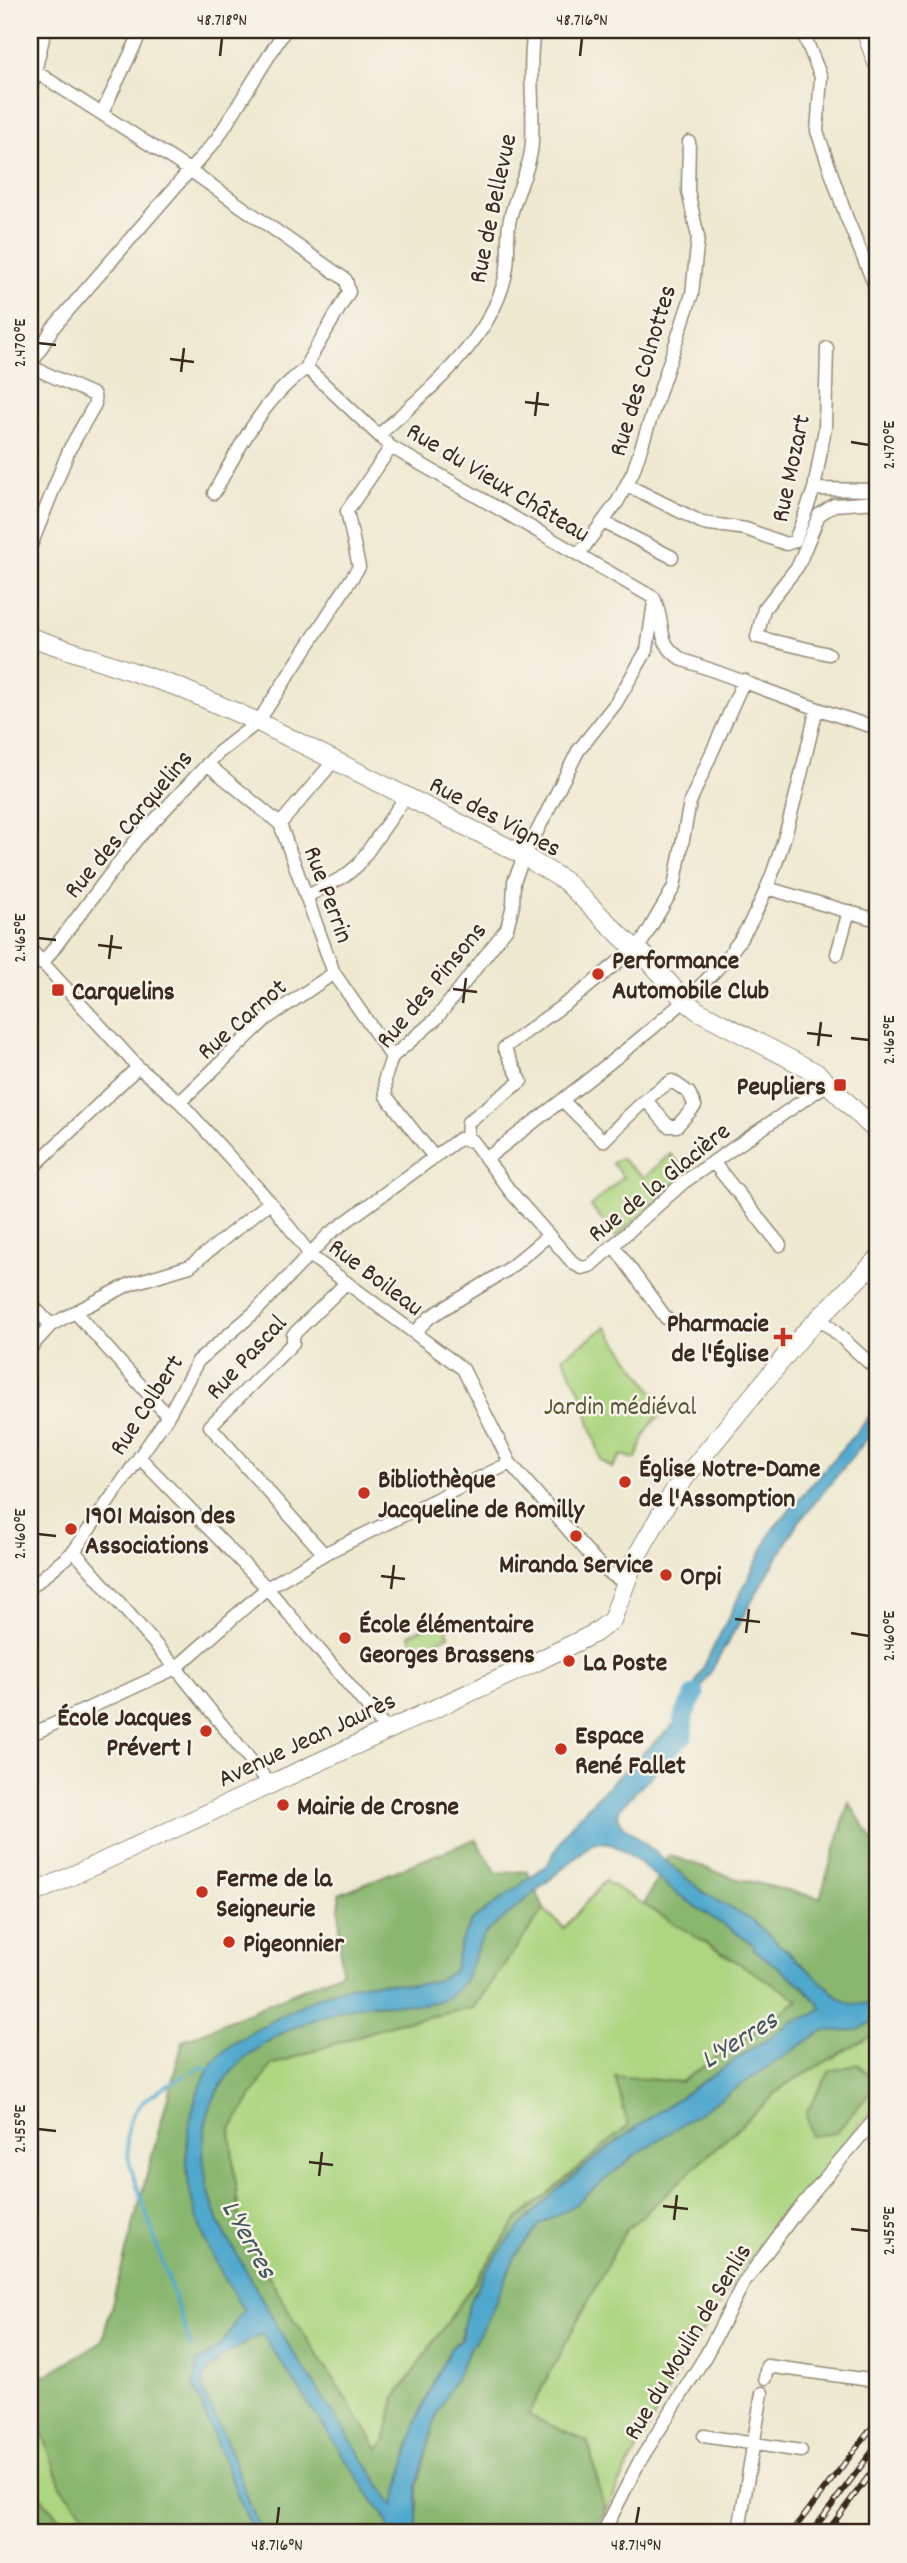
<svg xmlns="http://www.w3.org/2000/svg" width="907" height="2563" viewBox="0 0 907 2563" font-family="Dekko,sans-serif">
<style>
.green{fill:#add681;stroke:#748050;stroke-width:2}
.forest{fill:#8ab76f;stroke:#627046;stroke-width:2}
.water{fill:#50a8cd;stroke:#466976;stroke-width:2;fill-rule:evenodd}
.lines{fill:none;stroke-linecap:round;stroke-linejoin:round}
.stream{stroke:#50a8cd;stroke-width:3.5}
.river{stroke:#50a8cd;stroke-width:19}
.street-casing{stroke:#948a78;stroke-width:15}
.secondary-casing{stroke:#948a78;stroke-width:20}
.street{stroke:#fff;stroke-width:12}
.secondary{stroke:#fff;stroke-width:18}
.rail-casing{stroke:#3b2a1e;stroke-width:6}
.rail{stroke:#f7f3e8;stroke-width:3.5;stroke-dasharray:10;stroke-linecap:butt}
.ticks{fill:none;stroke:#3b2a1e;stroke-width:2.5}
.poi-dot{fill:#c8321e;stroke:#f7f3e8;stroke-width:2.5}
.labels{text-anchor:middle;stroke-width:5;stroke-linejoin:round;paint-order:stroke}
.street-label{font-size:26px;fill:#3b2a1e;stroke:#f7f3e8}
.poi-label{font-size:26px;font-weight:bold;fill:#3b2a1e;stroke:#f7f3e8;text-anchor:start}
.park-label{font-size:26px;fill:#585537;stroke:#f7f3e8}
.water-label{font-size:28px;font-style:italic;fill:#42565b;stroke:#f7f3e8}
.neatline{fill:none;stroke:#3b2a1e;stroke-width:2.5}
.ticks-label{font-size:18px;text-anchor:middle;fill:#3b2a1e}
</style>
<rect width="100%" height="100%" fill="#f7f3e8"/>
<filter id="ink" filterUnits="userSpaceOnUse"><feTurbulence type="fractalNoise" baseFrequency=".0143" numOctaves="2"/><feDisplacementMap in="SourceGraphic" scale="14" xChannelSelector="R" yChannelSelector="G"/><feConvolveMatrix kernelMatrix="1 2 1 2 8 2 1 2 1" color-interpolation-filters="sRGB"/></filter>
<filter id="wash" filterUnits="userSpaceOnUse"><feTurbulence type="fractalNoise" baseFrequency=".00686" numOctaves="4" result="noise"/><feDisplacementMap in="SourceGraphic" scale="28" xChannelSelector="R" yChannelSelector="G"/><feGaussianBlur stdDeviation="1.57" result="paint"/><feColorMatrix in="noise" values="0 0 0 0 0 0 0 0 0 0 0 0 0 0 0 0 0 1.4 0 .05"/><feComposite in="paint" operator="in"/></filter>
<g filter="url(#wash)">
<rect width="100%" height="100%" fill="#eee9d1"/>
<path class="green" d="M 670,1154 L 688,1173 L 616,1237 L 591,1206 L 623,1177 L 612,1163 L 620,1158 L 644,1178 Z
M 606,1327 L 667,1411 C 648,1420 643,1440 636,1459 L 622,1455 L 612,1468 L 601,1460 L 580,1391 L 563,1357 Z
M 442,1619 L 449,1635 L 417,1651 L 409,1635 Z
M 605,1881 L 800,1999 L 681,2082 L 517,2220 L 395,2399 L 385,2443 L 378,2450 L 286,2306 L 240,2226 L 230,2131 L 271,2065 L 397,2023 L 473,2008 L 544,1909 L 564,1928 Z
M 877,2032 L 877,2104 L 740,2272 L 683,2362 L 605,2512 L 588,2442 L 527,2416 L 625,2231 L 785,2085 Z
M 30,2389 L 236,2533 L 30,2533 Z"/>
<path class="forest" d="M 849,1802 L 877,1847 L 877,2032 L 785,2085 L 625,2231 L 528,2415 L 588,2442 L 605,2512 L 590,2533 L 99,2533 L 61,2486 L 30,2396 L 30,2385 L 102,2341 L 183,2041 L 341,1972 L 339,1894 L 475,1839 L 497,1873 L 527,1871 L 544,1909 L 473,2008 L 397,2023 L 271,2065 L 230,2131 L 240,2226 L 286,2306 L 378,2449 L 385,2443 L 395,2399 L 517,2220 L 628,2126 L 615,2076 L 681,2082 L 799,2000 L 644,1905 L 669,1855 L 734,1878 L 820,1898 Z
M 858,2064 L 877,2085 L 836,2133 L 811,2136 L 806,2113 L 830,2071 Z
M 30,2481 L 33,2489 L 74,2533 L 30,2533 Z"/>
<path class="water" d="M 877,1408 L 877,1427 L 797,1524 L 681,1722 L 686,1737 L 682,1744 L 620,1808 L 617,1815 L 620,1823 L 703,1892 L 753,1921 L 841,1999 C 852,2006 867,2007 877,1997 L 877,2018 L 859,2030 L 822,2031 L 634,2156 L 574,2205 L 540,2225 L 515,2257 L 487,2322 L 472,2345 L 436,2416 L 417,2486 L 417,2533 L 390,2533 L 389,2524 L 262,2334 L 223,2356 L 202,2379 L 203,2392 L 226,2440 L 257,2523 L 269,2533 L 253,2533 L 194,2386 L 197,2362 C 210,2355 224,2343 231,2330 C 236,2321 236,2317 244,2311 C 204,2245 174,2190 192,2112 C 197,2091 208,2065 224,2051 C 239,2038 256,2030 274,2020 C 301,2005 330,1988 362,1984 C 395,1979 425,1994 454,1970 L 461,1941 L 472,1921 L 548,1864 L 565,1833 L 577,1818 L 626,1768 L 675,1724 L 773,1529 ZM 604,1842 C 629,1849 648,1872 670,1888 C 697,1909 727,1927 754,1945 L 752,1948 L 802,1985 L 822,2008 L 815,2014 L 793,2021 C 697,2090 472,2212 461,2340 L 450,2349 L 417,2419 L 394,2506 L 284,2338 L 220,2224 C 169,2101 240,2035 355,2007 C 381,2000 422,2010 445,1998 C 473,1984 469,1955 486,1933 L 593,1843 Z"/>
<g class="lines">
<path class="stream" d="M 192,2071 L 201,2067 L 212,2069
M 185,2075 C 142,2101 118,2109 130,2165 L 191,2347"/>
<path class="river" d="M 668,1749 L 683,1736 L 684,1714 L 695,1694"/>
</g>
</g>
<g filter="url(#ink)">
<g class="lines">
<defs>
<path id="street" d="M 802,30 L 821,77 L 817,131 L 846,216 L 877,291
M 30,68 L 191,171 L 346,280 L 349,292 L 309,360 L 307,368 L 391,447 L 654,598 C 667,627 654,642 683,660 C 748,682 811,709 877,728
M 30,92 L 45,30
M 102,113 L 142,30
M 380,434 C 428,390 497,336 507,267 C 509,253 507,238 509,224 C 513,197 531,169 532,142 C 534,104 528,68 534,30
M 627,485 L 703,523 L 746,529 L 786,544 L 795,541 L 814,489 L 825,428 L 827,348
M 814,489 L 877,490
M 214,493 C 238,449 265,396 307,368
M 603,522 L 672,557
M 30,548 L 69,450 L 95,404 L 94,395 L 34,368 L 33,362 L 52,329 L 217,139 L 285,30
M 579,554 L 618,501 L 633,472 L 692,294 L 698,237 L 688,191 L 689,142
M 829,654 L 757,637 L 764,609 L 798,566 L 819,515 L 834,505 L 877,502
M 207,764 L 280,824 L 334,973 L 392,1057
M 280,824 L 333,762
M 767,888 L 877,920
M 306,897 L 345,876 L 358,865 L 405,798
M 30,949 L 138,1067 L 180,1102 L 270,1202 L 312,1257 L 463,1369 L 510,1463 L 592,1557 L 606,1571 L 627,1584
M 837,954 L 849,911
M 42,964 L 136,840 L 218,753 L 258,722 L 359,567 L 347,511 L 391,447
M 562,1100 L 603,1141 C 625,1120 646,1096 672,1081 L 689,1093 L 695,1106 L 677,1126 L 668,1126 L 646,1100
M 180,1102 L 266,1019 L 334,973
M 467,1138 L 468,1122 L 521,1081 L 504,1048 L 583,991 L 642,942 L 674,887 L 690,802 L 744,680
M 434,1157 L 386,1096 L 385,1078 L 392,1057 L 436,1019 L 507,928 L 513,905 L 514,881 L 524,857 L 578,751 L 616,703 L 647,650 L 654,602
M 486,1159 C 541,1116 596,1075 649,1031 C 686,1000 724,969 748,927 C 785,861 798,782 817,709
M 713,1162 L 780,1245
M 30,1170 L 138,1067
M 613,1245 L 666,1318
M 30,1303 L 51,1325
M 75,1312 L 168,1416
M 819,1317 L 877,1370
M 414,1333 L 430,1317 L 507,1270 L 549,1235
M 30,1348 L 51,1325 L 75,1312 L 130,1284 L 190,1266 L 270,1202
M 139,1457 L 267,1588 L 386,1729
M 74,1551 L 176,1668 L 269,1783
M 324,1554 L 210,1426 L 293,1343 L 293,1335 L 345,1284
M 30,1588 L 74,1551 L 168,1416 L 198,1361 L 256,1311 L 329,1234 L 459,1139 L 473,1141 L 510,1191 L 574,1264 L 582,1268 L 590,1266 L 684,1182 L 827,1084
M 30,1735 L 176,1668 L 267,1588 L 324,1554 L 510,1463
M 765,2378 L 767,2366 L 877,2381
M 704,2436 L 801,2451
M 603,2533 L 638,2464 L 706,2355 L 743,2284 L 796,2212 L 877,2117
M 734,2533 L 739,2530 L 762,2393"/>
<path id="secondary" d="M 865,30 L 877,63
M 30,637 L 178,687 L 258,722 L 517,852 L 565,881 L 625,940 L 645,956 L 684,1000 L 698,1011 L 817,1073 L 877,1132
M 30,1895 L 536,1662 L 595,1633 L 612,1620 L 635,1559 L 674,1491 L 806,1331 L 877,1260"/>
</defs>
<use href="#street" class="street-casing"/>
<use href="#secondary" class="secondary-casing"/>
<use href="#street" class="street"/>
<use href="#secondary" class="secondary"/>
<defs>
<path id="rail" d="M 791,2533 L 877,2421
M 811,2533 L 877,2445
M 826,2533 L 877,2465"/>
</defs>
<use href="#rail" class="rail-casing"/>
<use href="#rail" class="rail"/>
</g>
</g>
<path class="ticks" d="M 220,56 L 222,38M 580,56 L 582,38M 38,343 L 56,345M 170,359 L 194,362M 181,372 L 184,348M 525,402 L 549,405M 535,416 L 538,392M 851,442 L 869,445M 38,938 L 56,940M 98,945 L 122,948M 109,959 L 112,935M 453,989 L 477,992M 463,1003 L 466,978M 807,1033 L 832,1036M 851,1038 L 869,1040M 818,1046 L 821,1022M 38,1534 L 56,1536M 381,1576 L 405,1579M 391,1589 L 394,1565M 735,1619 L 760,1622M 746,1633 L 749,1609M 851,1633 L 869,1636M 38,2129 L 56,2131M 309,2162 L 333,2165M 319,2176 L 322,2152M 663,2206 L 688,2209M 674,2220 L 677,2195M 851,2229 L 869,2231M 277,2524 L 279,2507M 636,2524 L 639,2507"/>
<g class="poi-dot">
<circle cx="598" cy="974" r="7"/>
<rect x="51" y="983" width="14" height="14" rx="3.5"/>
<rect x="833" y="1078" width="14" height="14" rx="3.5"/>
<path d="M779.5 1326.5h7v7h7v7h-7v7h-7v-7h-7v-7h7z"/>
<circle cx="625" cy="1482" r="7"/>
<circle cx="364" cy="1493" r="7"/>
<circle cx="71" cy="1529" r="7"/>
<circle cx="576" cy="1536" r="7"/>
<circle cx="666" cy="1575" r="7"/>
<circle cx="345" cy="1638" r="7"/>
<circle cx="569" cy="1661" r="7"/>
<circle cx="206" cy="1731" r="7"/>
<circle cx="561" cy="1749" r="7"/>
<circle cx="283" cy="1805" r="7"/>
<circle cx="202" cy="1892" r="7"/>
<circle cx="229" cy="1942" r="7"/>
</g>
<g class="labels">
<g class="street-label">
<text transform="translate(491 208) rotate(-78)" y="9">Rue de Bellevue</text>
<text transform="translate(641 370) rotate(-73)" y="9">Rue des Colnottes</text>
<text transform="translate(789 468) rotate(-78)" y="9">Rue Mozart</text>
<text transform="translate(499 481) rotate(31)" y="9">Rue du Vieux Château</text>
<text transform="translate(496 815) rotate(28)" y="9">Rue des Vignes</text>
<text transform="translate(127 823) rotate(-50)" y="9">Rue des Carquelins</text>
<text transform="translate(330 894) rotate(70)" y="9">Rue Perrin</text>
<text transform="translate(430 984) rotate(-50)" y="9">Rue des Pinsons</text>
<text transform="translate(241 1018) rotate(-41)" y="9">Rue Carnot</text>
<text transform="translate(658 1181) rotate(-39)" y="9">Rue de la Glacière</text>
<text transform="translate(377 1276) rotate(37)" y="9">Rue Boileau</text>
<text transform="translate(245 1356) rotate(-47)" y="9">Rue Pascal</text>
<text transform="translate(145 1404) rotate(-57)" y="9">Rue Colbert</text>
<text transform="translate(306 1738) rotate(-25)" y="9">Avenue Jean Jaurès</text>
<text transform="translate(686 2341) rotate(-59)" y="9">Rue du Moulin de Senlis</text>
</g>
<g class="poi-label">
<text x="612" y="968">Performance<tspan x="612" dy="30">Automobile Club</tspan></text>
<text x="72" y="999">Carquelins</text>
<text x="826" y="1094" text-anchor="end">Peupliers</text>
<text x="769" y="1331" text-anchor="end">Pharmacie<tspan x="769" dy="30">de l'Église</tspan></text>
<text x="639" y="1476">Église Notre-Dame<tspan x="639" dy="30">de l'Assomption</tspan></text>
<text x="378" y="1487">Bibliothèque<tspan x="378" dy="30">Jacqueline de Romilly</tspan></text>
<text x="85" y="1523">1901 Maison des<tspan x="85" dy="30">Associations</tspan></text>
<text x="576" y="1572" text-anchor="middle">Miranda Service</text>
<text x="680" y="1584">Orpi</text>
<text x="359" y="1632">École élémentaire<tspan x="359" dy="30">Georges Brassens</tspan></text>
<text x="583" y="1670">La Poste</text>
<text x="192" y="1725" text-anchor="end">École Jacques<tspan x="192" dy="30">Prévert 1</tspan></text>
<text x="575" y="1743">Espace<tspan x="575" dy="30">René Fallet</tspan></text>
<text x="297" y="1814">Mairie de Crosne</text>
<text x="216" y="1886">Ferme de la<tspan x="216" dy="30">Seigneurie</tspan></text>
<text x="243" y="1951">Pigeonnier</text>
</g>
<g class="park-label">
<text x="620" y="1414">Jardin médiéval</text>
</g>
<g class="water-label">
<text transform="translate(738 2038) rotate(-32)" y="10">L'Yerres</text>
<text transform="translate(251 2238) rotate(61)" y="10">L'Yerres</text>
</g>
</g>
<rect width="907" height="2563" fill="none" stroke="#f7f3e8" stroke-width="77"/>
<rect x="38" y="38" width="831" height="2486" class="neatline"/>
<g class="ticks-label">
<text x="222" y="25">48.718°N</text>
<text x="582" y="25">48.716°N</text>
<text transform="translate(19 343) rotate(-90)" y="6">2.470°E</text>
<text transform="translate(888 445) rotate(-90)" y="6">2.470°E</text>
<text transform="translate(19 938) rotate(-90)" y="6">2.465°E</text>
<text transform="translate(888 1040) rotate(-90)" y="6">2.465°E</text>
<text transform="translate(19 1534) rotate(-90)" y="6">2.460°E</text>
<text transform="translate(888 1636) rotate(-90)" y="6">2.460°E</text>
<text transform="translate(19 2129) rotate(-90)" y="6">2.455°E</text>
<text transform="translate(888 2231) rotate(-90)" y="6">2.455°E</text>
<text x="277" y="2550">48.716°N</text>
<text x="636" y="2550">48.714°N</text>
</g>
</svg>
